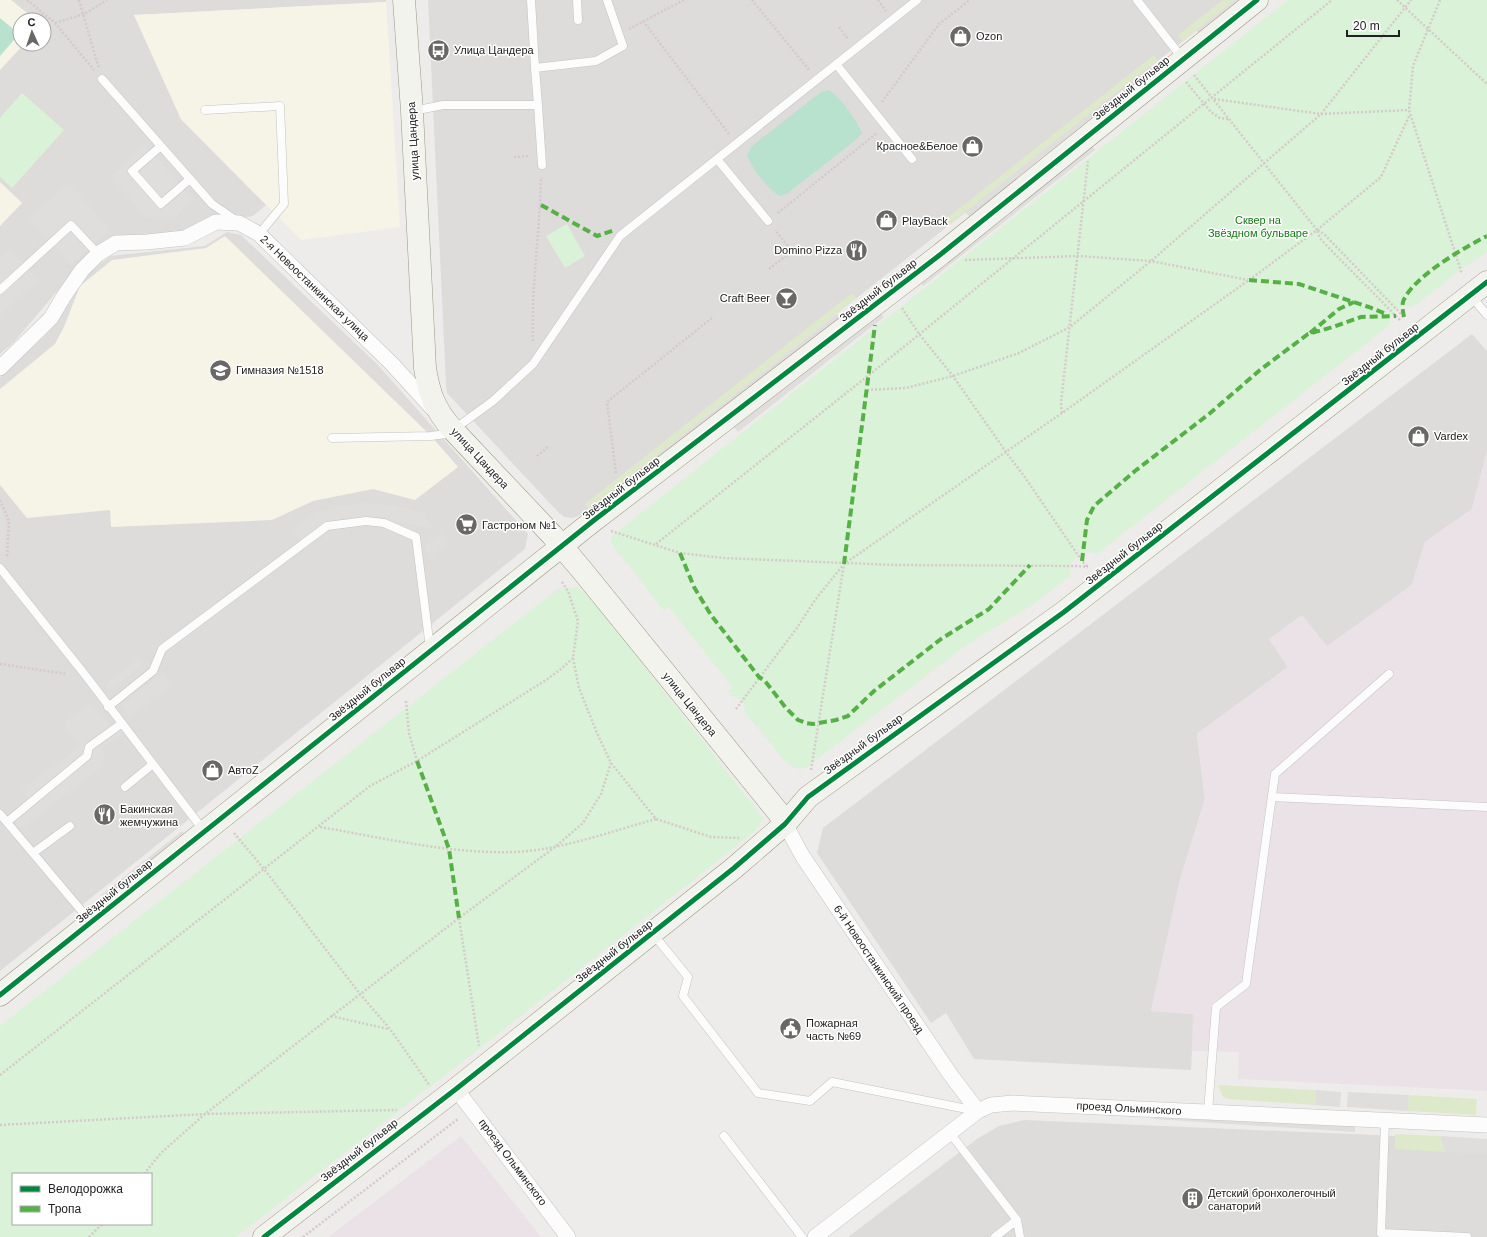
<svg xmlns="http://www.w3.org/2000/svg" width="1487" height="1237" viewBox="0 0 1487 1237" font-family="Arial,sans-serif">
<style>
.residential{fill:#dddcdb;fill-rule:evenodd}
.industrial{fill:#ebe2e8}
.education{fill:#f6f4e7}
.grass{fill:#dee9cb}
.park{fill:#daf2d8;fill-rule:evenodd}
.pitch{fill:#b8e2cd}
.parking{fill:#dfdedd}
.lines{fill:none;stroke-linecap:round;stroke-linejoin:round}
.lane-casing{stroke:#c4c3c2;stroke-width:9}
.street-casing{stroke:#c4c3c2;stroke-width:16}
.secondary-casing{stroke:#979783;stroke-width:23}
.path{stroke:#d6c9c9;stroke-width:2.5;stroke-dasharray:2 2;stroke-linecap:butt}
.lane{stroke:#fcfcfc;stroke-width:8}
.street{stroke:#fcfcfc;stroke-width:15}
.secondary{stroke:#f3f3ed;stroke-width:22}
.quiet{stroke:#55b145;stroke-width:4;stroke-dasharray:8 4;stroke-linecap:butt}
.cycleway-casing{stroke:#fff;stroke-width:8}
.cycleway{stroke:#00873e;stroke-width:5}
.labels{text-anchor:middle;stroke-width:3;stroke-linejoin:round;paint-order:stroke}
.poi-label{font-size:11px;fill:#212121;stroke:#fff;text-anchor:start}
.street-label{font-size:11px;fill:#212121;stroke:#fff}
.park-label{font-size:11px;fill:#147915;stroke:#fff}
</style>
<rect width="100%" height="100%" fill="#eeecea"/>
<path class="residential" d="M 0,0 L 386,0 L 386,2 L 134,15 L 181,119 L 266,205 L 253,216 L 177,232 L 115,237 L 75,270 L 14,342 L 0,354 ZM 20,20 L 44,20 L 44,44 L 20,44 Z
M 428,0 L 1235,0 L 599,501 L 580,515 L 573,518 L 564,517 L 558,512 L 447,393 L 446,384 Z
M 227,232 L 241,235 L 377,364 L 528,534 L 525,549 L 0,971 L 0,377 L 50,331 L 78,282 L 110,256 L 205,246 Z
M 1472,334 L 1487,351 L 1487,451 L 1472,509 L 1425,542 L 1412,585 L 1327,647 L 1269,639 L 1288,667 L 1197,734 L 1205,799 L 1180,880 L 1151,1011 L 1194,1014 L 1191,1070 L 974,1059 L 946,1013 L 931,1023 L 817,853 L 823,828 Z
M 1025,1120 L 1487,1140 L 1487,1237 L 848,1237 L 977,1139 L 999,1126 Z"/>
<path class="industrial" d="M 1487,451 L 1487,1091 L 1238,1079 L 1239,1052 L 1192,1051 L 1193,1014 L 1151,1011 L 1180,880 L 1205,799 L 1197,734 L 1288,667 L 1269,639 L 1302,615 L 1327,646 L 1412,585 L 1425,542 L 1472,509 Z
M 461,1136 L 541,1237 L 328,1237 Z"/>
<path class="education" d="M 0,0 L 11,0 L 36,20 L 20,20 L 20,44 L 24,44 L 0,70 Z
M 386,2 L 400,227 L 301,240 L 181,119 L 134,15 Z
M 0,182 L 22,203 L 0,226 Z
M 225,236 L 431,436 L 458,467 L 415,500 L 373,489 L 313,501 L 272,520 L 111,527 L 110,510 L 27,518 L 0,485 L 0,389 L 55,344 L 64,327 L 80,286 L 112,260 L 206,248 Z"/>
<path class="grass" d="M 1223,0 L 1235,0 L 1183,41 L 1178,35 Z
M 1154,55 L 1158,60 L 950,224 L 946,219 Z
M 852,293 L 856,298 L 589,509 L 585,504 Z
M 1218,1085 L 1316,1090 L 1315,1105 L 1228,1099 L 1223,1097 Z
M 1409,1095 L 1477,1099 L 1476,1115 L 1408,1111 Z
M 1395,1134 L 1440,1136 L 1446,1152 L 1395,1149 Z"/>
<path class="park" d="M 1288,0 L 1487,0 L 1487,252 L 1466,266 L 1413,307 C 1401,304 1388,312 1390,325 L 1097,554 C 1081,548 1068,560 1070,576 L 1031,606 L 968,644 L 807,767 L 802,769 L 795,768 L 784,760 L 745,713 L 744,703 L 738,697 L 731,696 L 728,691 L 732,687 L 669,607 L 664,611 L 613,546 L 611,542 L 612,536 Z
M 22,93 L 64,130 L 12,188 L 0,177 L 0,118 Z
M 567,224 L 585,256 L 565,268 L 546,236 Z
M 578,587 L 600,610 L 764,819 L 753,833 L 480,1048 L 236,1237 L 0,1237 L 0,1026 L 558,589 ZM 13,1174 L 151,1174 L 151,1224 L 13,1224 Z"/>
<path class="pitch" d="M 0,18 L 19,34 L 0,56 Z
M 829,90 C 841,98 856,119 862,133 L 857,139 L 788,193 L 780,196 C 768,190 752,168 747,155 L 752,146 L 821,92 Z"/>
<path class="parking" d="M 1235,0 L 1245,0 L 1200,35 L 1196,30 Z
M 1150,66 L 1154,72 L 970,217 L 965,212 Z
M 145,145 L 194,200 L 175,217 L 146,217 L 110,177 Z
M 1091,145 L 1095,150 L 923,286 L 919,281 Z
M 68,183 L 110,230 L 70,265 L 29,218 Z
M 10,249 L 38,281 L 0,315 L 0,258 Z
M 880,312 L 884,317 L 738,432 L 734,427 Z
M 837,314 L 841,319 L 603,506 L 599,501 Z
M 363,503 L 391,505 L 422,512 L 433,526 L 427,528 L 376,516 L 339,519 L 324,525 L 301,541 L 293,528 L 317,512 L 335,507 Z
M 0,507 L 6,527 L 4,548 L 1,554 L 0,553 Z
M 442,533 L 449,543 L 431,556 L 424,547 Z
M 139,658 L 143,664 L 110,691 L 106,685 Z
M 163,673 L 172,685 L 130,717 L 121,705 Z
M 90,703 L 110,725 L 118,719 L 126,730 L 103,747 L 105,765 L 22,828 L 10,814 L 28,799 L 22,789 L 80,747 L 63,724 Z
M 182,831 L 189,840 L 108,904 L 101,895 Z
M 1316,1090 L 1341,1092 L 1340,1107 L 1315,1105 Z
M 1348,1092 L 1409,1095 L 1408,1111 L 1347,1107 Z
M 1155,1113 L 1355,1125 L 1355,1132 L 1154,1119 Z
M 1440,1136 L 1487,1139 L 1487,1154 L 1446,1152 Z"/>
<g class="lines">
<defs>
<path id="lane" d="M 531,0 L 535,68
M 577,0 L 578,20
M 1137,0 L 1183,59
M 836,64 L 912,159
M 102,79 L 212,204 L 237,221
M 538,105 L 542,165
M 205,110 L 280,106 L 284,204 L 259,234
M 413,111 L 443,105 L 538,105 L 535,68 L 596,61 L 623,46 L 607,0
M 161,146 L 132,171 L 161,204 L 190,179
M 717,159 L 768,221
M 0,290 L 71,225 L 98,254
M 1471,296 L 1487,315
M 332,438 L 431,436 L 446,434 L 453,430 L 493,401 L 533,364 L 620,236 L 917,0
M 0,568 L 86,676 L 204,831
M 108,707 L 153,671 L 162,649 L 327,526 L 366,521 L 384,523 L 416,537 L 430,648
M 125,787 L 153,764
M 1272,797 L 1487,807
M 0,814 L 91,922
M 7,822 L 87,756 L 89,747 L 121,724
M 33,853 L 70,826
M 653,934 L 688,977 L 683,996 L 758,1093 L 810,1101 L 832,1082 L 977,1111
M 1208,1112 L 1216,1007 L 1246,984 L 1275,774 L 1389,674
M 1385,1121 L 1381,1233 L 1467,1237
M 950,1133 L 1017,1220 L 995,1237
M 724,1136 L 802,1237
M 1017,1220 L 1020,1237"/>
<path id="street" d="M 0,368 L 51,318 L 64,296 L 82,270 L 98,254 L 116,243 L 147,242 L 185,238 L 216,222 L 239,223 L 259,234 L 392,364 L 433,409
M 785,824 L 803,857 L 950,1074 L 978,1111
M 456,1089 L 568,1237
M 815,1237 L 978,1111 L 991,1105 L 1013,1103 L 1487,1125"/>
<path id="secondary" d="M 404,0 L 412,111 L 425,368 C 429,394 435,410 453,430 L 552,535 L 581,569 L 778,812 L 785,824
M 0,995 L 593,521 L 941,254 L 1257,0
M 264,1237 L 456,1089 L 734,868 L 785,824 L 808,797 L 1064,612 L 1487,282"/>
</defs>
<use href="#lane" class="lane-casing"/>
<use href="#street" class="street-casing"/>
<use href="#secondary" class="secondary-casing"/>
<path class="path" d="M 27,0 L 55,23 L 94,70
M 79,0 L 99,69
M 752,0 L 810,71
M 878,0 L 886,11
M 1397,0 L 1487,84
M 1440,0 L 1413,66 L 1409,110 L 1462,274
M 643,21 L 729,134
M 55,23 L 84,14 L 107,0
M 839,27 L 848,39
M 629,29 L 684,0
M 1194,75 L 1317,230
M 1186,82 L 1211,112 L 1220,118 L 1229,119
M 1214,99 L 1321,114 L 1409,110
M 882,102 L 939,24 L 970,0
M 514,157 L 530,156
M 778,213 L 877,133
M 965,260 L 1078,256 L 1151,261 L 1248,280
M 769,269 L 792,251 L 775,230
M 902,308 L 919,334 L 953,376 L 1006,452 L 1024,476 L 1082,561 L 1088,567
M 1400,320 L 1325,244 L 1320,238 L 1317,230 L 1324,234 L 1404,317
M 533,341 C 531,287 540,232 541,177
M 867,390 L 906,388 L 953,376 L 1019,353 L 1070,327 L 1151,261 L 1321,114 L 1411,0
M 1062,413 L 1061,403 L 1088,161
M 537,456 L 549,446
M 616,473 L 607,402 L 713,317
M 0,500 L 9,521 L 7,558
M 611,531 L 680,553 L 723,558 L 895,565 L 1077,566 L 1088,567
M 656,544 L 869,375 L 1332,0
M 562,582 L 568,591 L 578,621 L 573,658 L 579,688 L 597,733 L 611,763 L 656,819 L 711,837 L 739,838
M 0,664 L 67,674
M 406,701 L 409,733 L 417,761
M 736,709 L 797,628 L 815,600 L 844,564 L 1062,413 L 1249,280 L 1317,230 L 1381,177 L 1410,114
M 811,770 L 844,564
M 320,827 C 384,838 449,854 515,852 C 561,850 612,831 656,819
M 234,833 L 264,869 L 360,994 L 390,1029 L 430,1086
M 459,918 L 479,1046
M 331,1016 L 388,1029
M 0,1075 L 370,786 L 417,761 L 546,680 L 561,669 L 573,658
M 0,1125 L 205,1114 L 397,1110
M 144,1174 L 161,1153 L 205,1114 L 459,918 L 555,847 L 583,823 L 601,794 L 611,763
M 89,1237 L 102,1224
M 303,1237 L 458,1119"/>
<use href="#lane" class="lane"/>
<use href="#street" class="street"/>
<use href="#secondary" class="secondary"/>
<path class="quiet" d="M 541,205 L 597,236 L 615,230
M 1249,280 L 1299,284 L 1369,307 L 1386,314
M 1404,317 C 1403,312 1402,306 1403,302 C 1411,278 1465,247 1487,236
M 1310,333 L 1339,309 L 1354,302
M 680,553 L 694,587 L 711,615 L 759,677 L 765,681 L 786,708 L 798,720 L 806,723 L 813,724 L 836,720 L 848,716 L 874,691 L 941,639 L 989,609 L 1030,565
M 1082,561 L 1087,520 L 1094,506 L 1135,471 L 1209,414 L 1260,370 L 1308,334 L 1333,327 L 1361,317 L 1396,316
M 844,564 L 875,325
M 417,761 L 449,849 L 459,918"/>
<defs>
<path id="cycleway" d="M 0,995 L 593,521 L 941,254 L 1257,0
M 264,1237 L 456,1089 L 734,868 L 785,824 L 808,797 L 1064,612 L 1487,282"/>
</defs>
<use href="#cycleway" class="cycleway-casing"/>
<use href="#cycleway" class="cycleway"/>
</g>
<defs>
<symbol id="shop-disc" viewBox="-11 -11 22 22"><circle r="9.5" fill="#696867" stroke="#fff"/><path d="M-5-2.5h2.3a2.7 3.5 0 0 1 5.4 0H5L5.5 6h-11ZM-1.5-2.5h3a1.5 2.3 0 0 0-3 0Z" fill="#fff"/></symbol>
<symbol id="bus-disc" viewBox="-11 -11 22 22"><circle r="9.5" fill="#696867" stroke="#fff"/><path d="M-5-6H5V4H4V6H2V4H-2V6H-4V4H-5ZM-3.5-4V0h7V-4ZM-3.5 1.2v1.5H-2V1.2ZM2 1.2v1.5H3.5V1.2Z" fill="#fff"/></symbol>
<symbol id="restaurant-disc" viewBox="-11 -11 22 22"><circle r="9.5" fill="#696867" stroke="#fff"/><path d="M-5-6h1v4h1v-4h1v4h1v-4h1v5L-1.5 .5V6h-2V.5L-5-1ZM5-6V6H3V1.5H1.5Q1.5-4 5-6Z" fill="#fff"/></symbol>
<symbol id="bar-disc" viewBox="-11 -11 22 22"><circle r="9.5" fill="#696867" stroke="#fff"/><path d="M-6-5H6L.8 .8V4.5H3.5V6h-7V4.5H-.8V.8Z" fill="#fff"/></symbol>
<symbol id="school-disc" viewBox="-11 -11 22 22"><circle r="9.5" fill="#696867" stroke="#fff"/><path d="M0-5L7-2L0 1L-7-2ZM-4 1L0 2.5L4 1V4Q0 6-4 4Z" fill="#fff"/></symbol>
<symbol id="supermarket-disc" viewBox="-11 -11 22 22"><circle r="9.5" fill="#696867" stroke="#fff"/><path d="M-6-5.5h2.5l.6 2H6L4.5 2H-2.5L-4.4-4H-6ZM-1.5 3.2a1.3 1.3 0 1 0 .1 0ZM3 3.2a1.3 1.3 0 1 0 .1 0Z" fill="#fff"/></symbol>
<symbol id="civic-disc" viewBox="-11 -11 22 22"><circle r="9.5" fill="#696867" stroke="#fff"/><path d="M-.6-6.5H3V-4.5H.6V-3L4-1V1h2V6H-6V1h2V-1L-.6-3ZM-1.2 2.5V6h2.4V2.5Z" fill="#fff"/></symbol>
<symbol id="building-disc" viewBox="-11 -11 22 22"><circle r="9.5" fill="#696867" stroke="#fff"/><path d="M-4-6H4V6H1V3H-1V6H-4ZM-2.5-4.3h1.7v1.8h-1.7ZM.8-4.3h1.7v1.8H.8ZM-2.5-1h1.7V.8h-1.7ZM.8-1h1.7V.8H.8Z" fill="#fff"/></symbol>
</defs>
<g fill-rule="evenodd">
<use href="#shop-disc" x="948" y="24" width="25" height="25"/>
<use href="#bus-disc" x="426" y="38" width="25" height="25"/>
<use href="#shop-disc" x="960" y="134" width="25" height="25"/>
<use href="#shop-disc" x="874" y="208" width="25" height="25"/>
<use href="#restaurant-disc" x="844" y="238" width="25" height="25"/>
<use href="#bar-disc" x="774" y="286" width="25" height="25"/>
<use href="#school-disc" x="208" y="358" width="25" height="25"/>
<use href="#shop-disc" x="1406" y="424" width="25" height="25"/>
<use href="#supermarket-disc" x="454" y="512" width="25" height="25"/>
<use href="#shop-disc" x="200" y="758" width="25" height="25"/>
<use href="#restaurant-disc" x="92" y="802" width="25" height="25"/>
<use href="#civic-disc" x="778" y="1016" width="25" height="25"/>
<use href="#building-disc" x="1180" y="1186" width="25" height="25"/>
</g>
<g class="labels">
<g class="poi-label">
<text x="976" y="40">Ozon</text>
<text x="454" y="54">Улица Цандера</text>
<text x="958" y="150" text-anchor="end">Красное&amp;Белое</text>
<text x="902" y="225">PlayBack</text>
<text x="842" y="254" text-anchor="end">Domino Pizza</text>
<text x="770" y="302" text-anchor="end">Craft Beer</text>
<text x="236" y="374">Гимназия №1518</text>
<text x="1434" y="440">Vardex</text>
<text x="482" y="529">Гастроном №1</text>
<text x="228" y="774">АвтоZ</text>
<text x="120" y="813">Бакинская<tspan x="120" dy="13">жемчужина</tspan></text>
<text x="806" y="1027">Пожарная<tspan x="806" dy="13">часть №69</tspan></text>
<text x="1208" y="1197">Детский бронхолегочный<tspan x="1208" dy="13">санаторий</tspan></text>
</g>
<g class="street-label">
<text transform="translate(1131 88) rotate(-39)" y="4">Звёздный бульвар</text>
<text transform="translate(413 141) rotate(-93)" y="4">улица Цандера</text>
<text transform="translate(315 288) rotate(44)" y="4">2-я Новоостанкинская улица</text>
<text transform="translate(878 290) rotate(-38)" y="4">Звёздный бульвар</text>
<text transform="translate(1380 354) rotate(-38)" y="4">Звёздный бульвар</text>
<text transform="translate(480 458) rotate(47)" y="4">улица Цандера</text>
<text transform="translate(621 488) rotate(-38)" y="4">Звёздный бульвар</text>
<text transform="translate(1124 553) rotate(-38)" y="4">Звёздный бульвар</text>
<text transform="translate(367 689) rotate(-39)" y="4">Звёздный бульвар</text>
<text transform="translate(690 704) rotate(51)" y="4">улица Цандера</text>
<text transform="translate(863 744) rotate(-36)" y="4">Звёздный бульвар</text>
<text transform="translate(114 891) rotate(-39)" y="4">Звёздный бульвар</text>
<text transform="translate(614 951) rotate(-38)" y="4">Звёздный бульвар</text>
<text transform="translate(879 969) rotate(56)" y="4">6-й Новоостанкинский проезд</text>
<text transform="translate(1129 1108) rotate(3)" y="4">проезд Ольминского</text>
<text transform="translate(359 1150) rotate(-38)" y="4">Звёздный бульвар</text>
<text transform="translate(513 1162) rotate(53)" y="4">проезд Ольминского</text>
</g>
<g class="park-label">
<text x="1258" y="224">Сквер на<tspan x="1258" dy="13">Звёздном бульваре</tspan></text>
</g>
</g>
<rect x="12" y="1173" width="140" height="52" fill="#ffffff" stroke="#a6a6a6"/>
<rect x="20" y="1186" width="20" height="6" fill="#00873e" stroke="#a6a6a6"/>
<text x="48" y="1193" font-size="12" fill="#212121">Велодорожка</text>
<rect x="20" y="1206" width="20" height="6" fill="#55b145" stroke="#a6a6a6"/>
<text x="48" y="1213" font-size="12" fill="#212121">Тропа</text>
<g transform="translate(32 32) rotate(357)"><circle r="19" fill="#ffffff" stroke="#a6a6a6"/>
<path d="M0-3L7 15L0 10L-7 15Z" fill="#696867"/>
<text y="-6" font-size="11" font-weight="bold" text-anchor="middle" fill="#212121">С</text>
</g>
<path d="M1347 30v6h52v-6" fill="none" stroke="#212121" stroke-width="2"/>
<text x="1353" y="30" font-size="12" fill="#212121" stroke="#ffffff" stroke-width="3" paint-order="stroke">20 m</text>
</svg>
